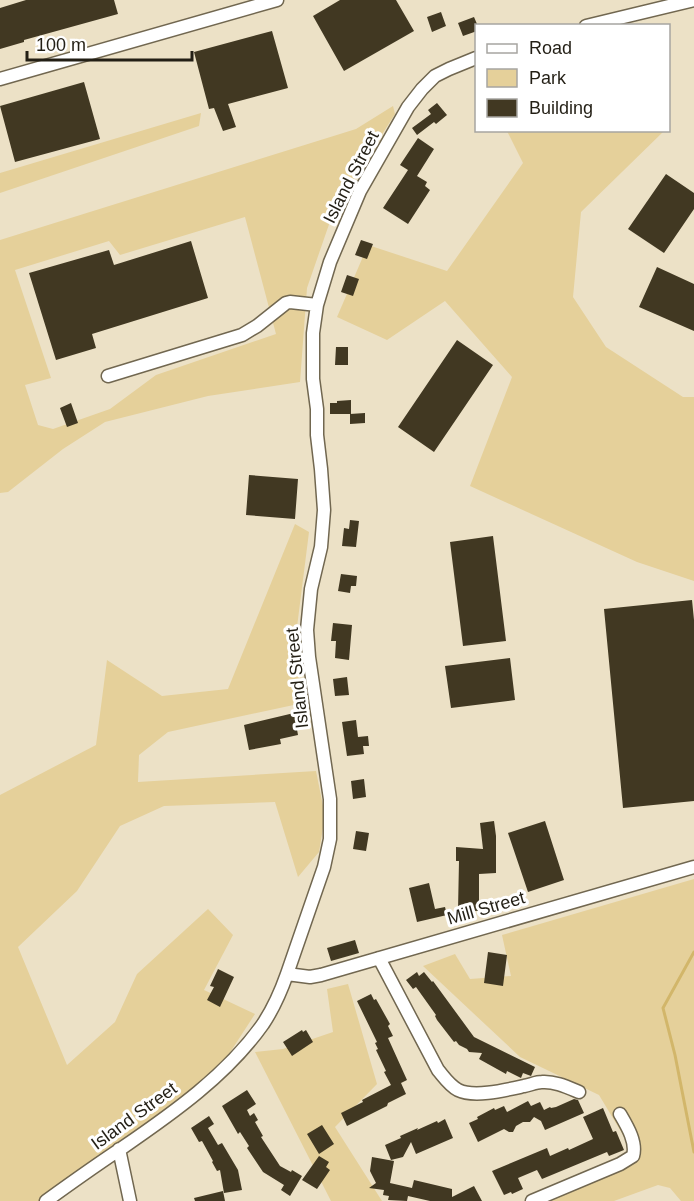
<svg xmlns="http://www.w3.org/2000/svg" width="694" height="1201" viewBox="0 0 694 1201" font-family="Arial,sans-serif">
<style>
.green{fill:#e5d09a;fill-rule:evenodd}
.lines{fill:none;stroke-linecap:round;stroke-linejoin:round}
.stream{stroke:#d2b66a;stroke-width:3}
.building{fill:#413822}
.minor-casing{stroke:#716750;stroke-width:15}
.minor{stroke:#fff;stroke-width:12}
.labels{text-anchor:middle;stroke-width:6;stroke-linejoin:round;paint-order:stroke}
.street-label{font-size:18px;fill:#231f15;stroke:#fff}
</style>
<rect width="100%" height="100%" fill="#ece1c6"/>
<path class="green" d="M 393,106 L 395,114 L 334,210 L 307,288 L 300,382 L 208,396 L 105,422 L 63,449 L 8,492 L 0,493 L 0,240 L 356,129 ZM 245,217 L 276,334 L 156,375 L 110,409 L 53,429 L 38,425 L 25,385 L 51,378 L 15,270 L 109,241 L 120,255 Z
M 201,113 L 199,126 L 0,193 L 0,173 Z
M 507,131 L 664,131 L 581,212 L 573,297 L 606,347 L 683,397 L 694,397 L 694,581 L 637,562 L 470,486 L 512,377 L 445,301 L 387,340 L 337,317 L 368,245 L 447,271 L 523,163 Z
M 295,524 L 309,532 L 297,627 L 303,703 L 168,732 L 139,755 L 138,782 L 316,771 L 325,816 L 319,852 L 298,877 L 275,802 L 164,806 L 120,826 L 77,891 L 18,947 L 67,1065 L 115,1022 L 137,974 L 208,909 L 233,935 L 204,990 L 255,1014 L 203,1094 L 41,1201 L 0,1201 L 0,795 L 96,745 L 107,660 L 162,696 L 228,689 Z
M 694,879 L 694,1201 L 681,1201 L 670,1188 L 658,1185 L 614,1201 L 531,1201 L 635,1155 L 599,1095 L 520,1057 L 423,966 L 455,954 L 470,979 L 511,976 L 502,935 Z
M 348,984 L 377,1084 L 335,1127 L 382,1201 L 331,1201 L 255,1052 L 283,1049 L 333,1032 L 327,989 Z"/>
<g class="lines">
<path class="stream" d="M 694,952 L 663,1008 L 675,1055 L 694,1152"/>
</g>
<path class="building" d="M 26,0 L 114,0 L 118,14 L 24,40 L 24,42 L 0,49 L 0,8 Z
M 340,0 L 396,0 L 414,31 L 344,71 L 313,16 Z
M 441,12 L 446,26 L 432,32 L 427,17 Z
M 474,17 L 477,24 L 477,31 L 463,36 L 458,23 Z
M 272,31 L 288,88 L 228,104 L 236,127 L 223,131 L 214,108 L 209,109 L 194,52 Z
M 84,82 L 100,139 L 15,162 L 0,106 Z
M 437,103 L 447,115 L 436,124 L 434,122 L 417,135 L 412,128 L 431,114 L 428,110 Z
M 418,138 L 434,149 L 417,176 L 427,182 L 425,186 L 430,190 L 408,224 L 383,208 L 408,170 L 400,165 Z
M 666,174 L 694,193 L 694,209 L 664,253 L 628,229 Z
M 361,240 L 373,244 L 367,259 L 355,255 Z
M 191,241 L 208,298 L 92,334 L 96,348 L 56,360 L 29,273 L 109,250 L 114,265 Z
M 657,267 L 694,284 L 694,331 L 639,307 Z
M 347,275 L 359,279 L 353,296 L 341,292 Z
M 457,340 L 493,365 L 434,452 L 398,427 Z
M 336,347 L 348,347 L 348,365 L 335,365 Z
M 351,400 L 351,414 L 330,414 L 330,403 L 337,403 L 337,401 Z
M 71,403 L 78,423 L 67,427 L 60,408 Z
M 365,413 L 365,423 L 350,424 L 350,414 Z
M 249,475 L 298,479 L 295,519 L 246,515 Z
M 350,520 L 359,521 L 356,547 L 342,546 L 344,528 L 349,529 Z
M 493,536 L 506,641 L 463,646 L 450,542 Z
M 341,574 L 357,576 L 356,586 L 351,586 L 350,593 L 338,591 Z
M 692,600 L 694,620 L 694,801 L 623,808 L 604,609 Z
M 333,623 L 352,625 L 349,660 L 335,658 L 336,641 L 331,641 Z
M 510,658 L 515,700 L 451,708 L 445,666 Z
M 347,677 L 349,695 L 335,696 L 333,679 Z
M 294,713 L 298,735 L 280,739 L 281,744 L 249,750 L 244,725 Z
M 356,720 L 358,737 L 368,736 L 369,746 L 363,746 L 364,754 L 347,756 L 342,722 Z
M 364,779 L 366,797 L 353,799 L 351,781 Z
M 494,821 L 496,836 L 496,873 L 479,874 L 479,911 L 458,910 L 459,861 L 456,861 L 456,847 L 483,849 L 480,823 Z
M 545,821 L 564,880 L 528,892 L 508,833 Z
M 356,831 L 369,833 L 366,851 L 353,849 Z
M 429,883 L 435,909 L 445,907 L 447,915 L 417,922 L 409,888 Z
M 355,940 L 359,953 L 331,961 L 327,948 Z
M 488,952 L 507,955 L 503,986 L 484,983 Z
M 218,969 L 234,977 L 220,1007 L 207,1000 L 214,987 L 210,986 Z
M 417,972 L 419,976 L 424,972 L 432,982 L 433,981 L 474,1037 L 535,1067 L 531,1076 L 523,1073 L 521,1078 L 507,1071 L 506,1074 L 479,1059 L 482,1053 L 469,1052 L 467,1049 L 459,1045 L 456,1041 L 454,1042 L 437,1020 L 435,1016 L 436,1015 L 416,987 L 413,989 L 406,980 Z
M 371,994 L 374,1000 L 376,999 L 390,1024 L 388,1026 L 393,1036 L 388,1038 L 407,1080 L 401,1083 L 406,1094 L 388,1103 L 387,1106 L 347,1126 L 341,1113 L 363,1102 L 362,1100 L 391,1085 L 384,1072 L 386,1071 L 376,1050 L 378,1049 L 375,1043 L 377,1042 L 357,1001 Z
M 302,1030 L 303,1032 L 306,1030 L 313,1042 L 292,1056 L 283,1042 Z
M 247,1090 L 256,1104 L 247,1110 L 250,1116 L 254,1113 L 258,1120 L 255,1122 L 263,1136 L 261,1137 L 280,1166 L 291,1172 L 292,1170 L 302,1176 L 290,1196 L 281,1190 L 284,1185 L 263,1172 L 247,1148 L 249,1146 L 240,1132 L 238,1134 L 222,1106 Z
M 574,1099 L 578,1100 L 584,1113 L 545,1130 L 541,1121 L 534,1117 L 530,1122 L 523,1122 L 516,1126 L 513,1132 L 509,1132 L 504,1129 L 478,1142 L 469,1123 L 478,1119 L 477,1117 L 494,1108 L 495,1110 L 504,1106 L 507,1112 L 528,1101 L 531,1106 L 540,1102 L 544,1110 L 550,1107 L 551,1108 L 556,1107 Z
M 603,1108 L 613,1132 L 616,1131 L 624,1150 L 609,1156 L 607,1152 L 542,1179 L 537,1170 L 518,1178 L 523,1189 L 512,1194 L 511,1192 L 504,1195 L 492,1171 L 547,1148 L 550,1156 L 568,1148 L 569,1150 L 593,1139 L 583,1117 Z
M 209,1116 L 214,1124 L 208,1128 L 218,1145 L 222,1143 L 238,1170 L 242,1190 L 224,1193 L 220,1170 L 217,1171 L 212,1162 L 213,1161 L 202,1141 L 199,1142 L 191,1128 Z
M 445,1119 L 453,1138 L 416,1154 L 411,1142 L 403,1157 L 391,1160 L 385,1145 L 401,1138 L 400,1136 L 418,1128 L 417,1130 L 437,1121 L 438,1123 Z
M 322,1125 L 334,1144 L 319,1154 L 307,1134 Z
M 319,1156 L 329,1162 L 326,1167 L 330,1170 L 317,1189 L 302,1180 Z
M 372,1157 L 394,1161 L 390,1183 L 412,1188 L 414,1180 L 452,1189 L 452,1197 L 474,1186 L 482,1201 L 430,1201 L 408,1196 L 407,1201 L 388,1200 L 389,1196 L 383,1195 L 384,1190 L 369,1188 L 376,1183 L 370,1171 Z
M 223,1191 L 225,1201 L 195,1201 L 194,1198 Z"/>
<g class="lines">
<defs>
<path id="minor" d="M 586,26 L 694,0
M 0,79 L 277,0
M 108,376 L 242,335 L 257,326 L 286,303 L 290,302 L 317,305
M 379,958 L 438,1070 C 444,1077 449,1085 458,1090 C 474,1098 506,1090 524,1086 C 530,1085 536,1082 542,1082 C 554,1081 567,1087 579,1092
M 287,974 L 310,977 L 321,975 L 694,867
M 119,1149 L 130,1201
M 46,1201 C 71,1183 96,1165 122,1148 C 173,1113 227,1075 263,1024 C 273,1009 281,991 287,974 L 324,867 L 330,839 L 330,799 L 309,657 L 307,630 L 311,589 L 321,547 L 324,510 L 321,469 L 317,435 L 317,409 L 313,379 L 313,333 L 317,305 L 330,262 L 360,191 L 408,107 L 422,89 L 435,76 L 449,69 L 476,58
M 532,1201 L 620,1164 L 633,1156 C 637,1142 627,1126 620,1114"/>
</defs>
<use href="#minor" class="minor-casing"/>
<use href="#minor" class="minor"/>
</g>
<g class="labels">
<g class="street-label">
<text transform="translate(351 177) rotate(-63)" y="6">Island Street</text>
<text transform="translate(297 678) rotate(-96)" y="6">Island Street</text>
<text transform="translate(486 908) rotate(-16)" y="6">Mill Street</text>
<text transform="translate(134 1116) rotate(-36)" y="6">Island Street</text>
</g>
</g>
<rect x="475" y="24" width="195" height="108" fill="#ffffff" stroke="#a7a5a1" stroke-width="1.5"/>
<rect x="487" y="44" width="30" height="9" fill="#ffffff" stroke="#a7a5a1" stroke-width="1.5"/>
<text x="529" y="54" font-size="18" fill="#231f15">Road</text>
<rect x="487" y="69" width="30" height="18" fill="#e5d09a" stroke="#a7a5a1" stroke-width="1.5"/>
<text x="529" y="84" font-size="18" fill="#231f15">Park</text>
<rect x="487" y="99" width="30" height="18" fill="#413822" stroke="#a7a5a1" stroke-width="1.5"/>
<text x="529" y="114" font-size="18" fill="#231f15">Building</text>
<path d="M27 51v9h165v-9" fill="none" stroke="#231f15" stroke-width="3"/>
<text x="36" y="51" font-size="18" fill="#231f15" stroke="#ffffff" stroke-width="4.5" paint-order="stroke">100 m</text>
</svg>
